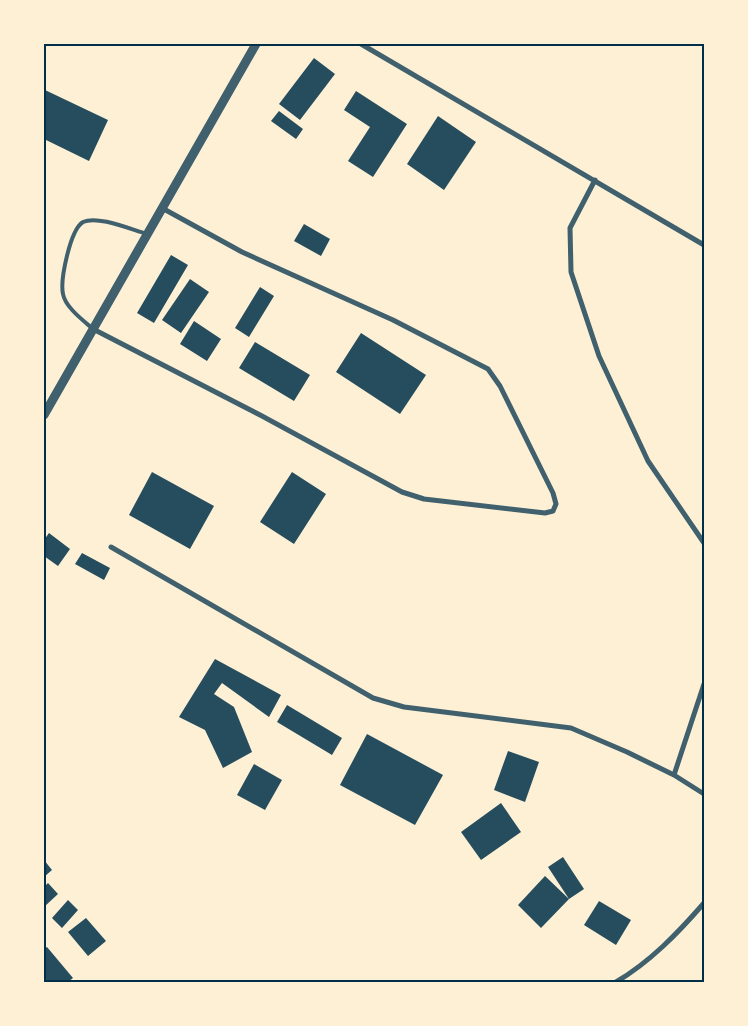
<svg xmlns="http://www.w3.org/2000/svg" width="748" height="1026" viewBox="0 0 748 1026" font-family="'Sofia Sans Condensed',sans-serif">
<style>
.building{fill:#264d5e}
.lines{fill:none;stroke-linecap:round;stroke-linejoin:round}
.service{stroke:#3f606c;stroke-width:4}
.minor{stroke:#3f606c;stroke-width:5}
.tertiary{stroke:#3f606c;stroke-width:9}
.neatline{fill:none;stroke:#003049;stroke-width:2}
</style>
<rect width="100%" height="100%" fill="#fdf0d5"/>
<path class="building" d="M 314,58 L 335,74 L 300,120 L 279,104 Z
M 45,90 L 108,120 L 89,161 L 44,139 L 44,93 Z
M 356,91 L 407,124 L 373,177 L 348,161 L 370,127 L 344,110 Z
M 279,111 L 303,129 L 296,139 L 271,121 Z
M 438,116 L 476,142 L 444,190 L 407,164 Z
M 304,224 L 330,239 L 321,256 L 294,241 Z
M 171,255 L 188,265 L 154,323 L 137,313 Z
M 190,279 L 209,292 L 181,333 L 162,320 Z
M 260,287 L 274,296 L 249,337 L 235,328 Z
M 194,321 L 221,339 L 207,361 L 180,344 Z
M 361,333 L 426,375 L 400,414 L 336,372 Z
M 255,342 L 310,375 L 294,401 L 239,368 Z
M 152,472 L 214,506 L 190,549 L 129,515 Z
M 292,472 L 326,494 L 294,544 L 260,522 Z
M 49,533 L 70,549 L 58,566 L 44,556 L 44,540 Z
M 82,553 L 110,568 L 104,580 L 75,564 Z
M 215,659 L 281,695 L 269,717 L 222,683 L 214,694 L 234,707 L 252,752 L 223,768 L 205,730 L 179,717 Z
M 287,705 L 342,738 L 332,755 L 277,722 Z
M 367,734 L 443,775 L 415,825 L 340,785 Z
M 508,751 L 539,762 L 525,802 L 494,790 Z
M 254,764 L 282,780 L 265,810 L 237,795 Z
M 501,803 L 521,832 L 481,860 L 461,832 Z
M 563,857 L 584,889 L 569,899 L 548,867 Z
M 44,860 L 52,870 L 44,877 Z
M 545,876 L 569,899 L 541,928 L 518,905 Z
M 48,883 L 58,894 L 44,907 L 44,887 Z
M 68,900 L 78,910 L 62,928 L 52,918 Z
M 599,901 L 631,920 L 616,945 L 584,925 Z
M 86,918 L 106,941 L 88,956 L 68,932 Z
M 47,947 L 73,978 L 68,982 L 48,982 L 44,977 L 44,949 Z"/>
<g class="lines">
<path class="service" d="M 93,329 C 84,321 65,307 63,294 C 60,280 70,230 83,222 C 98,215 132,230 147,234"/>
<path class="minor" d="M 361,44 L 704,245
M 595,180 L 570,228 L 571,272 L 599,356 L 648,461 L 704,543
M 93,329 L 262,416 L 402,492 L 424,499 L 545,513 L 553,511 L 556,504 L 553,493 L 500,386 L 488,369 L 393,320 L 242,252 L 162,208
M 111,547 L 373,698 L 404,707 L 571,728 L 627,752 L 674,775 L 704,684
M 674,775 L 704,794
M 616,982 C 650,962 678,933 704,903"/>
<path class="tertiary" d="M 44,415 L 256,44"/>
</g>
<rect width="748" height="1026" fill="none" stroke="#fdf0d5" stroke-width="90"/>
<rect x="45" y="45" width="658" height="936" class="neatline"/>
</svg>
